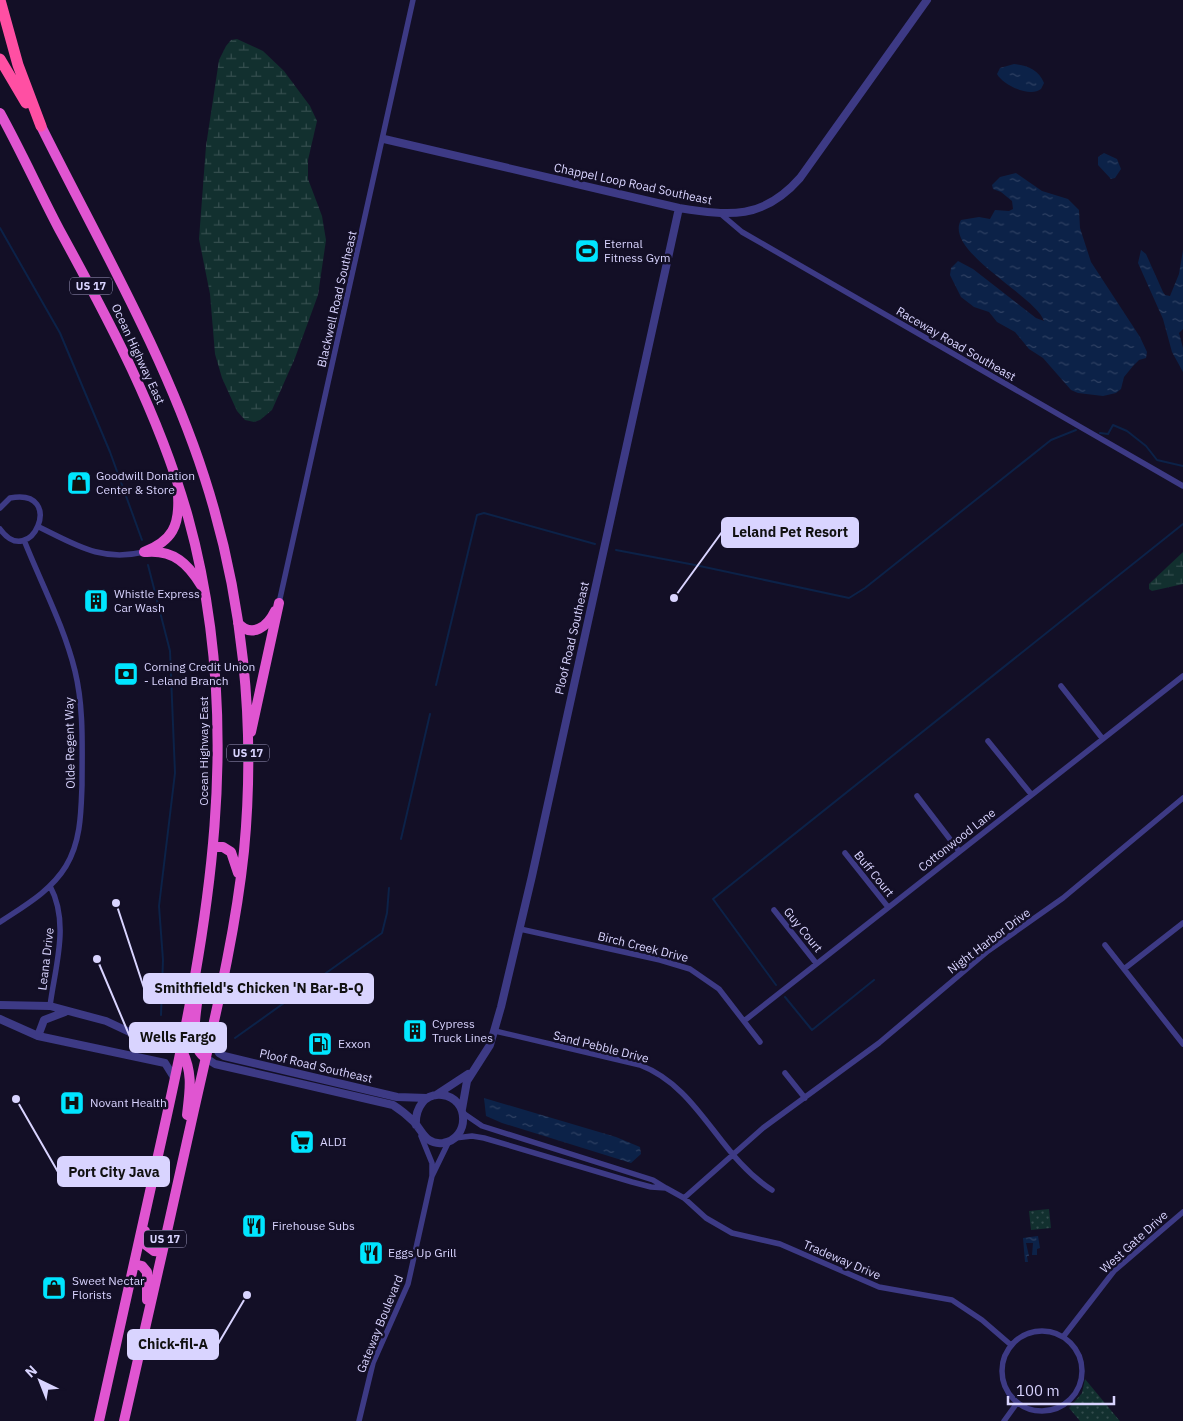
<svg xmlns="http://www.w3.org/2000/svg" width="1183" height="1421" viewBox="0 0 1183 1421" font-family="'IBM Plex Sans',sans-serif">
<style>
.green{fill:url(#green-dots)}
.wetland{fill:url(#wetland-marsh)}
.water{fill:url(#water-ripples)}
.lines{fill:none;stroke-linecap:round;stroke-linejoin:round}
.stream{stroke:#0c2248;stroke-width:2}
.minor{stroke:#3d3a85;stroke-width:5.5}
.tertiary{stroke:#3d3a85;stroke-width:8}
.trunk{stroke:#e055d1;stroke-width:10}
.motorway{stroke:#ff4fa3;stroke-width:11}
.labels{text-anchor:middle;stroke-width:5;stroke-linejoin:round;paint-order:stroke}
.shield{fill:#130f26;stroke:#9e99be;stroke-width:1}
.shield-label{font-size:11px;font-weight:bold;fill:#d9d4ff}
.street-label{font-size:12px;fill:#d9d4ff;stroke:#130f26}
.poi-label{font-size:12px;fill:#d9d4ff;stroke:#130f26;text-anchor:start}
.leader{fill:none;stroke:#d9d4ff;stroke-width:2}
.callout-dot{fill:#d9d4ff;stroke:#130f26;stroke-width:2}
.callout{fill:#d9d4ff;stroke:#d9d4ff;stroke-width:2}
.callout-label{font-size:14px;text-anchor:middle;font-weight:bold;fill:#111}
</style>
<defs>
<pattern id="green-dots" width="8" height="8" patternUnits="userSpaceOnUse" patternTransform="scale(1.25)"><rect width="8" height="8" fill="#12302f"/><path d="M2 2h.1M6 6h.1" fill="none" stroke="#344d4e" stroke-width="1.8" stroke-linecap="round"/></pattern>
<pattern id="wetland-marsh" width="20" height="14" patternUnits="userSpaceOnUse" patternTransform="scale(1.25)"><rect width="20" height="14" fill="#12302f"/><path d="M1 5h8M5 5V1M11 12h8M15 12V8" fill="none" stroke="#344d4e"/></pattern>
<pattern id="water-ripples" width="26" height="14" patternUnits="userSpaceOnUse" patternTransform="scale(1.25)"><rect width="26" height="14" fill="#0c2248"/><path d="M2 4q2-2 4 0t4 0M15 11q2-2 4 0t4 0" fill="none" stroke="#2f4163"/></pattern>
</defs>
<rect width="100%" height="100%" fill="#130f26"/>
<path class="green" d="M 1049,1209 L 1051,1228 L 1031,1230 L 1029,1211 Z
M 1085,1379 L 1119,1420 L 1120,1421 L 1080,1421 L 1069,1408 L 1082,1393 Z"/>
<path class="wetland" d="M 237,39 L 263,51 L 284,71 L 310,106 L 317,121 L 308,160 L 308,179 L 322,216 L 326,240 L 318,295 L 295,358 L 272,410 L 260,420 L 254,422 L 245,420 L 237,411 L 222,378 L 215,354 L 210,294 L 199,239 L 206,146 L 219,60 L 226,46 L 231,40 Z
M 1183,552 L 1183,584 L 1152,591 L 1149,589 L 1149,584 Z"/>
<path class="water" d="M 1014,64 C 1027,65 1039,70 1044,83 L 1041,89 C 1030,98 1003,85 997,74 L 1000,68 Z
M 1104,153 L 1117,159 L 1121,169 L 1115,178 L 1111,179 L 1098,165 L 1098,157 Z
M 1016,173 L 1042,191 L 1068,199 L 1079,210 L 1080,228 L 1091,262 L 1140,337 L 1147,352 L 1146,358 L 1139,360 L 1133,366 L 1124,377 L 1121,389 L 1116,393 L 1103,396 L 1078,393 L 1071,390 L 1043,358 L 1029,349 L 1015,332 L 997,322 L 989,312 L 974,307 L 961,297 L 950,275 L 951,268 L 958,261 L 973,269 L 1036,318 L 1044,321 C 1036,296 943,251 961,220 L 979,217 L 990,219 L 995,210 L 1009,211 L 1013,209 L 1012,201 L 1001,192 L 993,189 L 992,185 L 1000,177 Z
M 1141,250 L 1146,254 L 1163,292 L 1165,295 L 1170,296 L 1179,274 L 1183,250 L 1183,329 L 1179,333 L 1183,348 L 1183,372 L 1172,352 L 1163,319 L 1138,263 Z
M 484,1098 L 616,1137 L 640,1147 L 641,1154 L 631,1163 L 502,1123 L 486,1116 Z
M 1038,1236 L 1040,1248 L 1037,1249 L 1037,1255 L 1032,1255 L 1033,1243 L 1026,1243 L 1029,1256 L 1027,1256 L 1028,1262 L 1025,1262 L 1023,1238 Z"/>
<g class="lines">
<path class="stream" d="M 0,228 L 60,333 L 110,452 L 142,540
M 1100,433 L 1108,434 L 1113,425 L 1127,431 L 1146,446 L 1157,460 L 1183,466
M 616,550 L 695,565 L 849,598 L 865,588 L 1051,440 L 1076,430
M 148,565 L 170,651 L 175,773 L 159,906 L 163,960 L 161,1015
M 436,685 L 477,515 L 484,513 L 595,544
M 401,839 L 430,714
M 776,985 L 713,899 L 1183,524
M 785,997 L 812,1030 L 874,980
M 235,1038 L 382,933 L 387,913 L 389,888"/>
<path class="minor" d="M 722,215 L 742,232 L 1183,486
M 0,508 L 10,498 C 67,487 31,572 0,529
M 39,527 C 76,545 101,562 144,552
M 279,603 L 413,0
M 1061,686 L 1102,738
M 988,741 L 1031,794
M 917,796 L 959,851
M 845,853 L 888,907
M 50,886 C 70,923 55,967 50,1006
M 774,910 L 816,963
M 0,922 C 24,906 51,891 66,866 C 81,841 81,812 82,785 C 82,747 84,708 75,671 C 64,626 41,583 24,540
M 520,929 L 660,960 L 690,969 L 719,989 L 760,1042
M 1105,945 L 1183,1044
M 1124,969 L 1183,923
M 744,1021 L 1183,676
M 495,1031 L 640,1065 C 700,1088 718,1156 772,1190
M 785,1073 L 805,1098
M 421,1136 L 432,1163 L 432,1176 L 449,1141
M 455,1138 L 472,1136 L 484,1138 L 632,1182 L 651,1187 L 666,1188 L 653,1180 L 482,1126 L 463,1113
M 666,1188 L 684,1198 L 706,1218 L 732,1233 L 780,1244 L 879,1287 L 952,1300 L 982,1320 L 1011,1345
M 684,1198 L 763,1128 L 879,1043 L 988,951 L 1063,898 L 1183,798
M1002 1371a40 40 0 1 1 80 0a40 40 0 1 1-80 0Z
M 1063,1337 L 1114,1271 L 1183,1212
M 359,1421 L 373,1363 L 408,1284 L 432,1176
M 1004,1421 L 1017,1403"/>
<path class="tertiary" d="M 384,139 L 679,208 C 730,216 763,220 800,178 L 927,0
M 0,1005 L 50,1006 L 106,1021 L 138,1036 L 166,1042 L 182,1050
M 0,1019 L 38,1036 L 165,1063 L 175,1079
M 38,1036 L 44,1020 L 65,1012
M 210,1038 L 219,1053 L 224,1056 L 397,1097 L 427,1098
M 206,1058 L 215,1064 L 393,1105 C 401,1110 407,1115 414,1122 C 423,1132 426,1145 443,1143 C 470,1139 470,1098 442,1095 C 424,1093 415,1109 416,1125
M 436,1095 L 468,1074
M 462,1109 L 467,1081 L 490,1045 L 501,1007 L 532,876 L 679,208"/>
<path class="trunk" d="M 0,113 C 21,151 39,191 59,229 C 110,322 159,414 188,517 C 246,726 209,926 163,1133 C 142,1229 120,1325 99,1421
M 41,126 C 98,241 164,353 204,476 C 243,596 256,725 244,851 C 235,938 213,1025 194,1110 C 171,1214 148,1317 124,1421
M 144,552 C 172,541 180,526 178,495
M 147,552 C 174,550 188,564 201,585
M 238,623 C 252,639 268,626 275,611
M 251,732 L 279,603
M 214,847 L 223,847 L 231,852 L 238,873
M 198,994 C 197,1012 187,1047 206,1058
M 182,1050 C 193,1074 190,1089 187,1115
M 145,1231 L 146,1245 L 154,1251 L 162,1252
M 134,1264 L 142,1266 L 147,1272 L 147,1300"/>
<path class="motorway" d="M 0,0 L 18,65 L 41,126
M 0,59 L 26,103"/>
</g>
<defs>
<symbol id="stadium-square" viewBox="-11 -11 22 22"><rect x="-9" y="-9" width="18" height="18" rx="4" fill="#00e5ff" stroke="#130f26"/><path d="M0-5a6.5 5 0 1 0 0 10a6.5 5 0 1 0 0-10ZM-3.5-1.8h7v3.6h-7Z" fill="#111"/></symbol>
<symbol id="shop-square" viewBox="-11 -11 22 22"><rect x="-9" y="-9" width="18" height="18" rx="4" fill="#00e5ff" stroke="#130f26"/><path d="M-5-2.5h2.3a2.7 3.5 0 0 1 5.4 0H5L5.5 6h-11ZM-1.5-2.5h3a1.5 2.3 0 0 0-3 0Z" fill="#111"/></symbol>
<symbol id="building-square" viewBox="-11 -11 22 22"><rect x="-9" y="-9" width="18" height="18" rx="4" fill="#00e5ff" stroke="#130f26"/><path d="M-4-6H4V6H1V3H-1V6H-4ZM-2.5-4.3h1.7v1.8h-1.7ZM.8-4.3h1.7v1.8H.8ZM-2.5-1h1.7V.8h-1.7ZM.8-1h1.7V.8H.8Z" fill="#111"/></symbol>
<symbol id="bank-square" viewBox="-11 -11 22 22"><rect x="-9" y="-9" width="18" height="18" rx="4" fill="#00e5ff" stroke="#130f26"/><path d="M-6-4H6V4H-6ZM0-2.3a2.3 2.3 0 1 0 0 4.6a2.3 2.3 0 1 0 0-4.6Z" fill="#111"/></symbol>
<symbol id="fuel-square" viewBox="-11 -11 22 22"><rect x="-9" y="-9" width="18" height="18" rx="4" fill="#00e5ff" stroke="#130f26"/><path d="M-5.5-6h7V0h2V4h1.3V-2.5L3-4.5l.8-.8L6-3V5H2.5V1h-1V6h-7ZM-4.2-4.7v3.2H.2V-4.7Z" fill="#111"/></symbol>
<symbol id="hospital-square" viewBox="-11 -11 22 22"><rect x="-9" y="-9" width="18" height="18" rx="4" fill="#00e5ff" stroke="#130f26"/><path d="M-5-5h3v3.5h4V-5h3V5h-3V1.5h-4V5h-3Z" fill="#111"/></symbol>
<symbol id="supermarket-square" viewBox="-11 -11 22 22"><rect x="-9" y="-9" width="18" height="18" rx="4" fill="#00e5ff" stroke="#130f26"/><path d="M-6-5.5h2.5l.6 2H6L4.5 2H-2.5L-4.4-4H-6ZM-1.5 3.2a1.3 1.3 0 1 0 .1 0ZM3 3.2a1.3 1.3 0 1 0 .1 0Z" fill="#111"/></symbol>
<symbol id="restaurant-square" viewBox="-11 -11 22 22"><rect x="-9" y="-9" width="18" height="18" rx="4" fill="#00e5ff" stroke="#130f26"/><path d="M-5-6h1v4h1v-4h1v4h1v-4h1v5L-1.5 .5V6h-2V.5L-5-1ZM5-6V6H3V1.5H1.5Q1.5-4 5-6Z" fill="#111"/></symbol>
</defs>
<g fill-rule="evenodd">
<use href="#stadium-square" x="573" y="237" width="28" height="28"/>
<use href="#shop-square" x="65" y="469" width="28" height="28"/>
<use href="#building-square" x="82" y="587" width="28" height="28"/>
<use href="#bank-square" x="112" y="660" width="28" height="28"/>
<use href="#building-square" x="401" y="1017" width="28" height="28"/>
<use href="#fuel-square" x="306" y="1030" width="28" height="28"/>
<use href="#hospital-square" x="58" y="1089" width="28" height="28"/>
<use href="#supermarket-square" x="288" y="1128" width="28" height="28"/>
<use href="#restaurant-square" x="240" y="1212" width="28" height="28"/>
<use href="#restaurant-square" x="357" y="1239" width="28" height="28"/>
<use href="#shop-square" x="40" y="1274" width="28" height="28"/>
</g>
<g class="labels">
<g class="shield">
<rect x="70" y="277.5" width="42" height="17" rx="4"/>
<rect x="227" y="744.5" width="42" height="17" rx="4"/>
<rect x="144" y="1230.5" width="42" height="17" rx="4"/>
</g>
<g class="shield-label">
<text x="91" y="290">US 17</text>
<text x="248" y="757">US 17</text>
<text x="165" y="1243">US 17</text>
</g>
<g class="street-label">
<text transform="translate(633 184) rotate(12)" y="4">Chappel Loop Road Southeast</text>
<text transform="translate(337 299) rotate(-77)" y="4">Blackwell Road Southeast</text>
<text transform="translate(956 344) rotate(30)" y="4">Raceway Road Southeast</text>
<text transform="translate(138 354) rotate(65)" y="4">Ocean Highway East</text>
<text transform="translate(572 638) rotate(-77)" y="4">Ploof Road Southeast</text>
<text transform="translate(70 743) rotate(-91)" y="4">Olde Regent Way</text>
<text transform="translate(204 751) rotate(-90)" y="4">Ocean Highway East</text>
<text transform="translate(957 840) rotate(-38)" y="4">Cottonwood Lane</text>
<text transform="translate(874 874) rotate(51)" y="4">Buff Court</text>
<text transform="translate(803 930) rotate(51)" y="4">Guy Court</text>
<text transform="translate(989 941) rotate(-37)" y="4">Night Harbor Drive</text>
<text transform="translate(643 947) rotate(14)" y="4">Birch Creek Drive</text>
<text transform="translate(46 959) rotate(-83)" y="4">Leana Drive</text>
<text transform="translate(601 1047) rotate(14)" y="4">Sand Pebble Drive</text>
<text transform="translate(316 1066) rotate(13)" y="4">Ploof Road Southeast</text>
<text transform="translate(1134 1242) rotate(-42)" y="4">West Gate Drive</text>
<text transform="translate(842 1260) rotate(23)" y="4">Tradeway Drive</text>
<text transform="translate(380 1324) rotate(-68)" y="4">Gateway Boulevard</text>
</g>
<g class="poi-label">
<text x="604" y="248">Eternal<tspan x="604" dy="14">Fitness Gym</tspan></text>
<text x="96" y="480">Goodwill Donation<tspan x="96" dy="14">Center &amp; Store</tspan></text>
<text x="114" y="598">Whistle Express<tspan x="114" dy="14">Car Wash</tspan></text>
<text x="144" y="671">Corning Credit Union<tspan x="144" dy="14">- Leland Branch</tspan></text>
<text x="432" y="1028">Cypress<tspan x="432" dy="14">Truck Lines</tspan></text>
<text x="338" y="1048">Exxon</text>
<text x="90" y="1107">Novant Health</text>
<text x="320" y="1146">ALDI</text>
<text x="272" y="1230">Firehouse Subs</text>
<text x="388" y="1257">Eggs Up Grill</text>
<text x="72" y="1285">Sweet Nectar<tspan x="72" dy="14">Florists</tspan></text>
</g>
</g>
<path class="leader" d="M674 598L722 532M116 903L144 988M97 959L130 1037M16 1099L58 1172M247 1295L218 1344"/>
<g class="callout-dot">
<circle cx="674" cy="598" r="5"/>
<circle cx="116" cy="903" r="5"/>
<circle cx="97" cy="959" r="5"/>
<circle cx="16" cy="1099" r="5"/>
<circle cx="247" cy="1295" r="5"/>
</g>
<g class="callout">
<rect x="722" y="518" width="136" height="29" rx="5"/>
<rect x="144" y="974" width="229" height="29" rx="5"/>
<rect x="130" y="1023" width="96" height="29" rx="5"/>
<rect x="58" y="1157" width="111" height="29" rx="5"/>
<rect x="128" y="1330" width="90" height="29" rx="5"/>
</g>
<g class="callout-label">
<text x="790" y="537">Leland Pet Resort</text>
<text x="259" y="993">Smithfield's Chicken 'N Bar-B-Q</text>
<text x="178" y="1042">Wells Fargo</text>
<text x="114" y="1177">Port City Java</text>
<text x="173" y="1349">Chick-fil-A</text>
</g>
<g transform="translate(40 1381) rotate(317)" stroke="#130f26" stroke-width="4" paint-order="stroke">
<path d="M0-4L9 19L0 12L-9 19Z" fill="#d9d4ff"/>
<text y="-8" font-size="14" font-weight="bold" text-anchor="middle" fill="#d9d4ff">N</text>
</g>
<path d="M1008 1396v8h106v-8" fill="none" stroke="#d9d4ff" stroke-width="2.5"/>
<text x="1016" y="1396" font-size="15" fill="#d9d4ff" stroke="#130f26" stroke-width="4" paint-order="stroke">100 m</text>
</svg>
